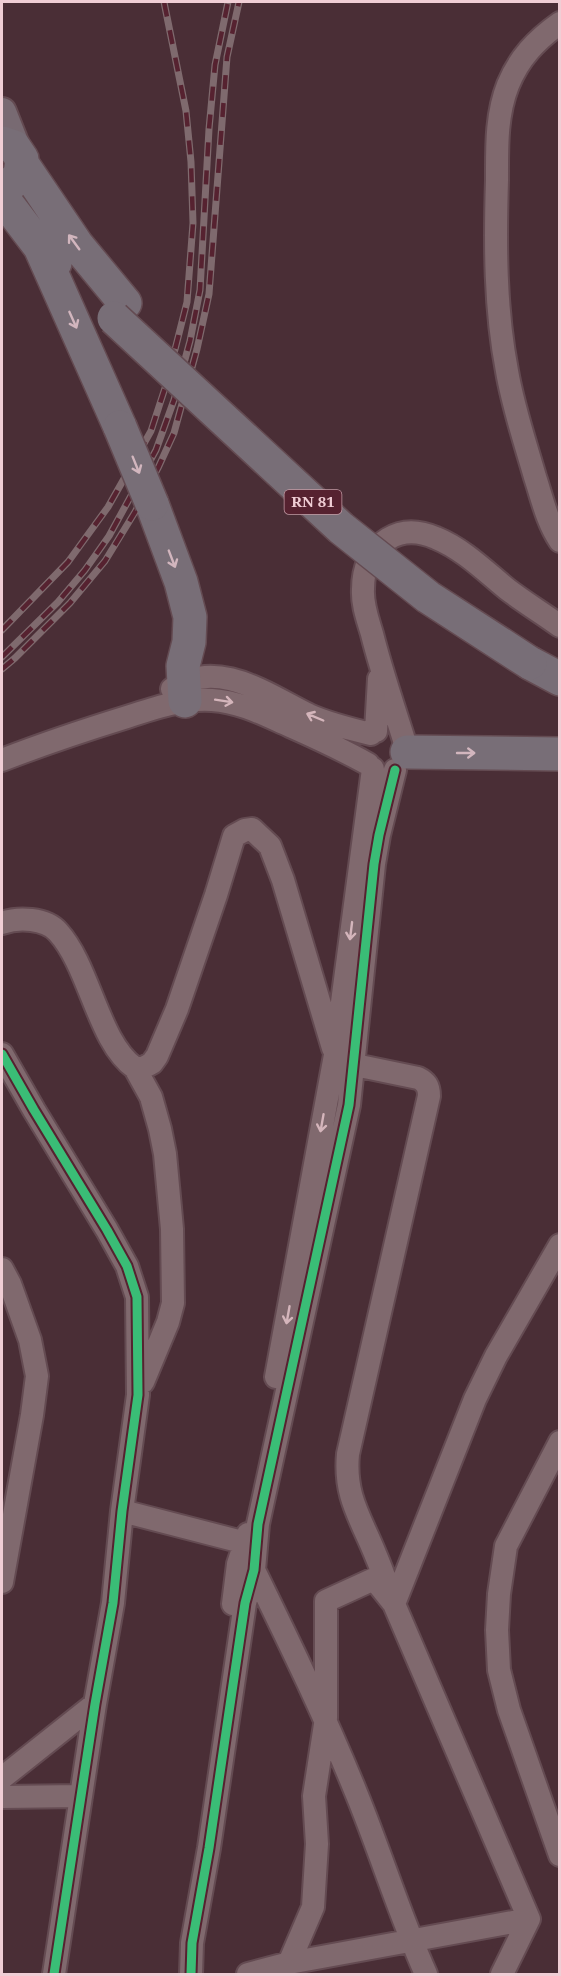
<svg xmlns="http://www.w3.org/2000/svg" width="561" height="1976" viewBox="0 0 561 1976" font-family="'Noto Serif',serif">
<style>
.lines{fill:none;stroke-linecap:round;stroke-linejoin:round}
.minor-casing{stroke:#644b52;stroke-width:26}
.major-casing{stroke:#644b52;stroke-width:32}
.highway-casing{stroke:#644b52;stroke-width:36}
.minor{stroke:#80696e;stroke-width:22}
.major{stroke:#786a72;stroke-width:28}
.highway{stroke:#786e77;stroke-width:33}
.rail-casing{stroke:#7f6a6e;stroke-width:7}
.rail{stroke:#562230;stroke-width:4.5;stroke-dasharray:14;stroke-linecap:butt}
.highway-bridge-casing{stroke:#644b52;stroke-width:36;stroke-linecap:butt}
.highway-bridge{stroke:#786e77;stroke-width:33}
.cycleway-casing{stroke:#562230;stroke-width:13}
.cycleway{stroke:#3abd76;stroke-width:9}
.oneway{stroke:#d2b6be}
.oneway2{stroke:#d4b5bb}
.labels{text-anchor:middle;stroke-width:6;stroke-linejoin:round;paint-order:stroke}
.shield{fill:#562230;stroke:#c29aa4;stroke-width:1.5}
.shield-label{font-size:15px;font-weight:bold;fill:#f0ced5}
</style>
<rect width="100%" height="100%" fill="#4a2e36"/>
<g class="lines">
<defs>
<path id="minor" d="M 560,23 C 536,40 519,58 508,85 C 496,115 497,148 497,180 C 495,243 495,309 507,371 C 513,407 525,442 535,477 C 542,498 547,522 560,541
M 172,689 C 217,657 268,695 309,715 C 329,724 350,729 371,734
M 376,731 L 379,679
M 404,740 C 393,705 381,670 372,634 C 368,620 362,605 363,589 C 363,569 370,550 388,539 C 404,529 420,531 436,538 C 463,549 485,571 507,589 C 524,602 542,613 560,626
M 2,760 C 43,744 85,730 127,717 C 154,708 184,698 212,700 C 241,702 265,715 290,726 C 317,738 343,750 368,764
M 2,923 C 18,917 46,918 58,932 C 90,967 98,1042 135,1068 L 143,1068 L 152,1063 L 157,1056 L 177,1009 L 216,895 L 234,836 L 245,830 L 252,829 L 270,846 L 283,880 L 333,1048
M 2,1054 L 34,1110 L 107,1230 L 127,1266 L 137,1297 L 138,1395 L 122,1511 L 113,1603 L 95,1704 L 54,1974
M 355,1065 L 418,1078 C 426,1082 429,1086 429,1096 L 348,1454 C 344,1497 361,1518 376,1556 C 383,1572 388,1588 394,1604 L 529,1919 L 502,1974
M 135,1068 L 151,1097 L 160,1129 L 165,1154 L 172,1229 L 173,1303 L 168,1322 L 143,1382
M 2,1269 L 10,1284 L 30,1340 L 37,1376 L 32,1415 L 2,1582
M 276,1377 L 335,1055 L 373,769
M 560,1442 L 506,1546 L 499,1594 L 497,1630 L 499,1670 L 509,1710 L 560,1855
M 122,1511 L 246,1543
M 254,1570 C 290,1644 326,1718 357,1795 C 381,1854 400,1916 426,1974
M 233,1604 L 238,1564 L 248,1534
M 2,1778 L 95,1704
M 2,1797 L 81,1796
M 289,1963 L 313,1907 L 317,1844 L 314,1796 L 326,1718 L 326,1601 L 374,1579 L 394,1604 L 475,1399 L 496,1356 L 560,1245
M 191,1974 L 192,1943 L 209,1848 L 245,1603 L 254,1570 L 258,1524 L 349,1105 L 374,864 L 379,835 L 395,770
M 248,1974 L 289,1963 L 529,1919"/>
<path id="major" d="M 2,112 L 17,150"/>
<path id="highway" d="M 2,143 L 14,147 L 22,159 L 20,175 L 13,182
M 23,165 L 77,245 L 125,303
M 2,197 L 40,247 L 55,263
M 40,247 L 120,427
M 152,504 L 181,582 L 190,617 L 189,642 L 183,666 L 185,701
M 530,663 L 560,679
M 407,752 L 560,754"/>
</defs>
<use href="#minor" class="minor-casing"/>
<use href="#major" class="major-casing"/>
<use href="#highway" class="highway-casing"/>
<use href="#minor" class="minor"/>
<use href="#major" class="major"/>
<use href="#highway" class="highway"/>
<defs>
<path id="rail" d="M 2,630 L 68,562 L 108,507 L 151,431 L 166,385 L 187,302 L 193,223 L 191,162 L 186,111 L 164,2
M 2,657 L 58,602 L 85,570 L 109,536 L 156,450 L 174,400 L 190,341 L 200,290 L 209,129 L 215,65 L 228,2
M 2,669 L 15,658 L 70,603 L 105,561 L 135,512 L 158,468 L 174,433 L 197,349 L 209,294 L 227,57 L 239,2"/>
</defs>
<use href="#rail" class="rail-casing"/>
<use href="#rail" class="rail"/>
<defs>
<path id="highway-bridge" d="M 114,318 L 341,528 L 428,597 L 530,663
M 120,427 L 152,504"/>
</defs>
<use href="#highway-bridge" class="highway-bridge-casing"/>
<use href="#highway-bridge" class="highway-bridge"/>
<defs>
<path id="cycleway" d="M 2,1054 L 34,1110 L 107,1230 L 127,1266 L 137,1297 L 138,1395 L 122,1511 L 113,1603 L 95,1704 L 54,1974
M 191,1974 L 192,1943 L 209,1848 L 245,1603 L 254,1570 L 258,1524 L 349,1105 L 374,864 L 379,835 L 395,770"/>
</defs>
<use href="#cycleway" class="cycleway-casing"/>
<use href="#cycleway" class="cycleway"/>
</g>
<defs><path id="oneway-shaft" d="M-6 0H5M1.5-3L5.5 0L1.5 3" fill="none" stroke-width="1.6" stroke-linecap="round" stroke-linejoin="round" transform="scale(1.5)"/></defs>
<g class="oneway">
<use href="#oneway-shaft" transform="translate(74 242) rotate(-126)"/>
<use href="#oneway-shaft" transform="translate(73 320) rotate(66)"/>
<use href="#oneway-shaft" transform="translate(136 465) rotate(68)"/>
<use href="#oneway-shaft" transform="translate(172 559) rotate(69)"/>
<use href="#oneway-shaft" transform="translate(466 753)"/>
</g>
<g class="oneway2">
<use href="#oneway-shaft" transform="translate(224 701) rotate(9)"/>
<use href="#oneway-shaft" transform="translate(315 717) rotate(-157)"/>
<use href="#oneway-shaft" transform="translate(351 931) rotate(97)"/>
<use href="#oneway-shaft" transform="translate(322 1123) rotate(100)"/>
<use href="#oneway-shaft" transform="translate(288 1315) rotate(100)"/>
</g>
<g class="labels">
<rect class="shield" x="284.5" y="490" width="57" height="24" rx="4.5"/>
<g class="shield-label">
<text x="313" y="507">RN 81</text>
</g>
</g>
<rect width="561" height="1976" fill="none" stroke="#f0ced5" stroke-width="6"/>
</svg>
